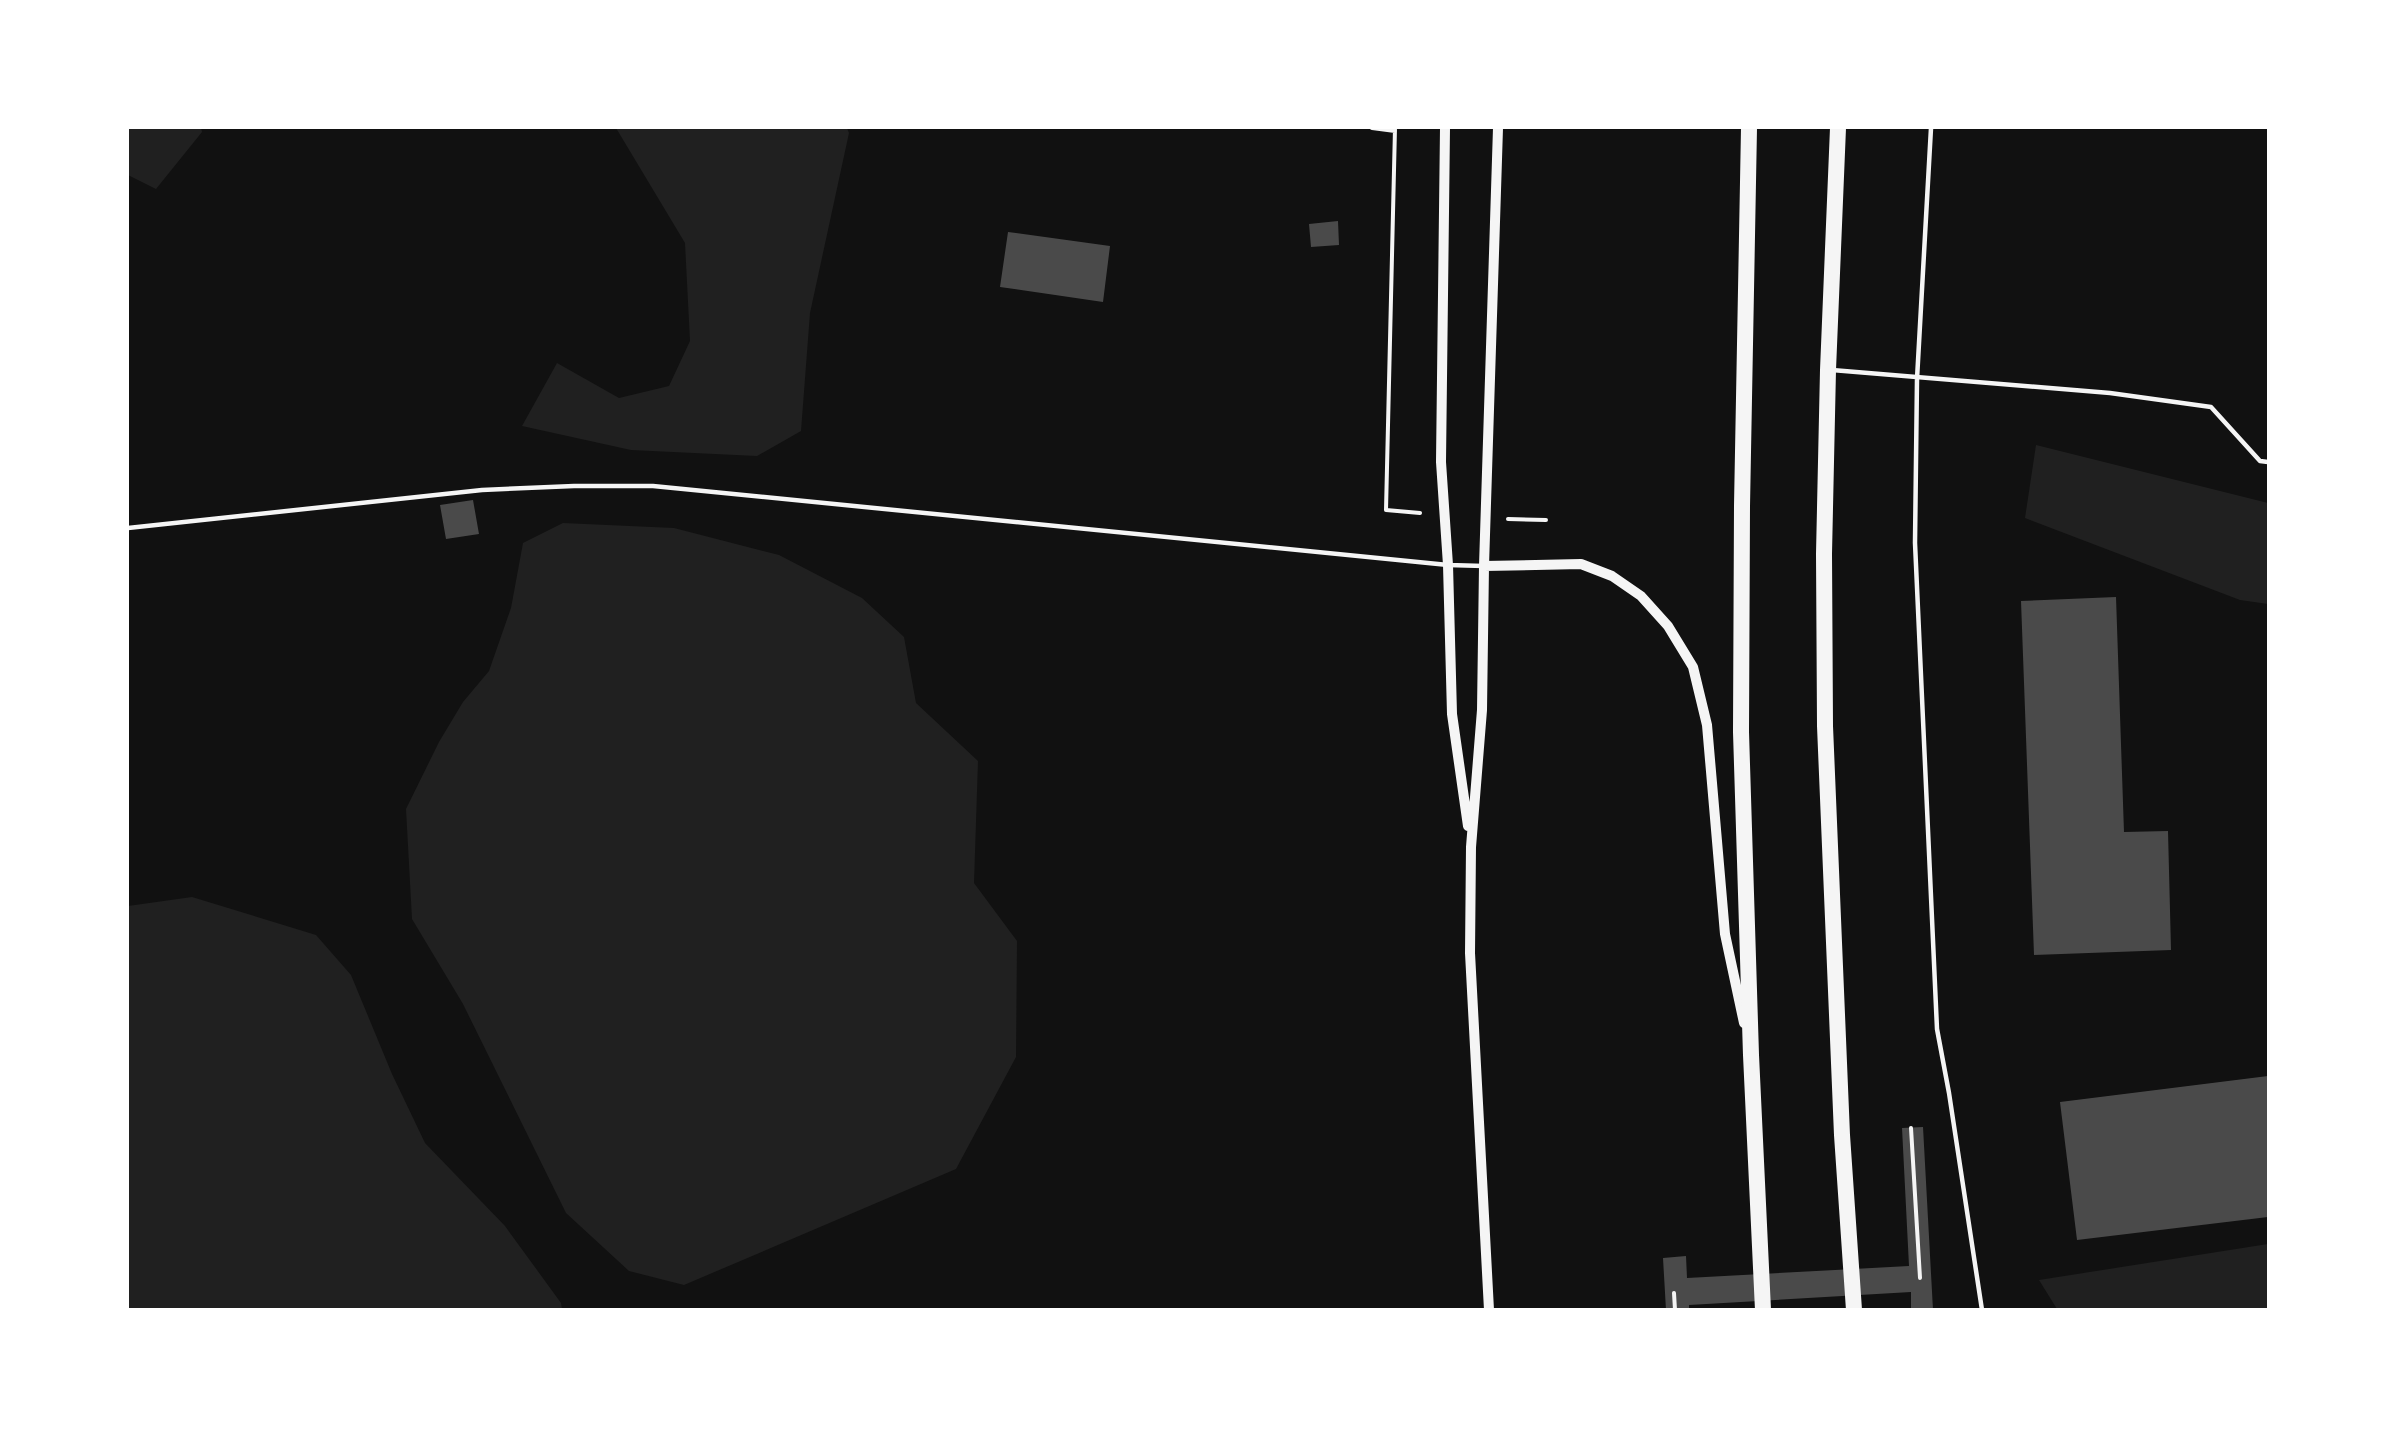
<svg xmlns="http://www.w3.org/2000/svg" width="2396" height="1437" viewBox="0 0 2396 1437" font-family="'PT Sans',sans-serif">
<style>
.green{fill:#202020}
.building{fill:#4a4a4a}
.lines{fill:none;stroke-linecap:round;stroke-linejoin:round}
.path{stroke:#f5f5f5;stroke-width:4}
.service{stroke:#f5f5f5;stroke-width:4.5}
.tertiary{stroke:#f5f5f5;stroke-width:10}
.trunk{stroke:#f5f5f5;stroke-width:16}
</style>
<rect width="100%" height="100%" fill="#111"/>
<path class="green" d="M 128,128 L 201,128 L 202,132 L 156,189 L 128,175 Z
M 616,128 L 847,128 L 849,133 L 810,313 L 801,431 L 757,456 L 631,450 L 522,426 L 557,363 L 619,398 L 669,386 L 690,341 L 685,243 Z
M 2036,445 L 2268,503 L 2268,604 L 2240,600 L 2025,518 Z
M 563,523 L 674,528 L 779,555 L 862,598 L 904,637 L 916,703 L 978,761 L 974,883 L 1017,941 L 1016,1057 L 956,1169 L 684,1285 L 629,1271 L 566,1213 L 463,1004 L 412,919 L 406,809 L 439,742 L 463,702 L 489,671 L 511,608 L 523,543 Z
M 192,897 L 316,935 L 351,975 L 392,1074 L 425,1143 L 505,1226 L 561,1303 L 562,1309 L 128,1309 L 128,906 Z
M 2268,1244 L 2268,1309 L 2057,1309 L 2039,1280 Z"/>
<path class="building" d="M 1338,221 L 1339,245 L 1311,247 L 1309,224 Z
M 1008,232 L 1110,246 L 1103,302 L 1000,287 Z
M 473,500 L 479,534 L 446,539 L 440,505 Z
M 2116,597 L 2124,832 L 2168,831 L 2171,950 L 2034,955 L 2021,601 Z
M 2268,1076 L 2268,1217 L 2077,1240 L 2060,1102 Z
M 1923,1127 L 1933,1310 L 1911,1310 L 1911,1292 L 1689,1305 L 1689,1310 L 1666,1310 L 1663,1258 L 1686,1256 L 1687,1278 L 1909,1266 L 1902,1128 Z"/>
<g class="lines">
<path class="path" d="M 1372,128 L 1395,131
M 1395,128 L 1386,510 L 1420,513
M 1508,519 L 1546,520
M 1911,1128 L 1920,1278
M 1674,1293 L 1675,1310"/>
<path class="service" d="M 1931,128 L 1917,379 L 1915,543 L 1937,1029 L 1949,1093 L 1982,1310
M 1832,370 L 2110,393 L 2211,407 L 2260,461 L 2268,462
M 128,528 L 482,490 L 574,486 L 653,486 L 1448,565 L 1484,566"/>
<path class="tertiary" d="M 1445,128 L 1441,462 L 1448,565 L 1452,714 L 1468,826
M 1484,566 L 1581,564 L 1612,576 L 1641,596 L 1668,626 L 1693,667 L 1707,725 L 1725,934 L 1744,1023
M 1489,1310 L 1470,953 L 1471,847 L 1482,710 L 1484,566 L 1498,128"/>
<path class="trunk" d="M 1749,128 L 1742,506 L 1741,732 L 1751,1055 L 1763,1310
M 1838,128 L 1828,370 L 1824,554 L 1825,726 L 1842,1135 L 1854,1310"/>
</g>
<rect width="2396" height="1437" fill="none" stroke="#ffffff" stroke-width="258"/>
</svg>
